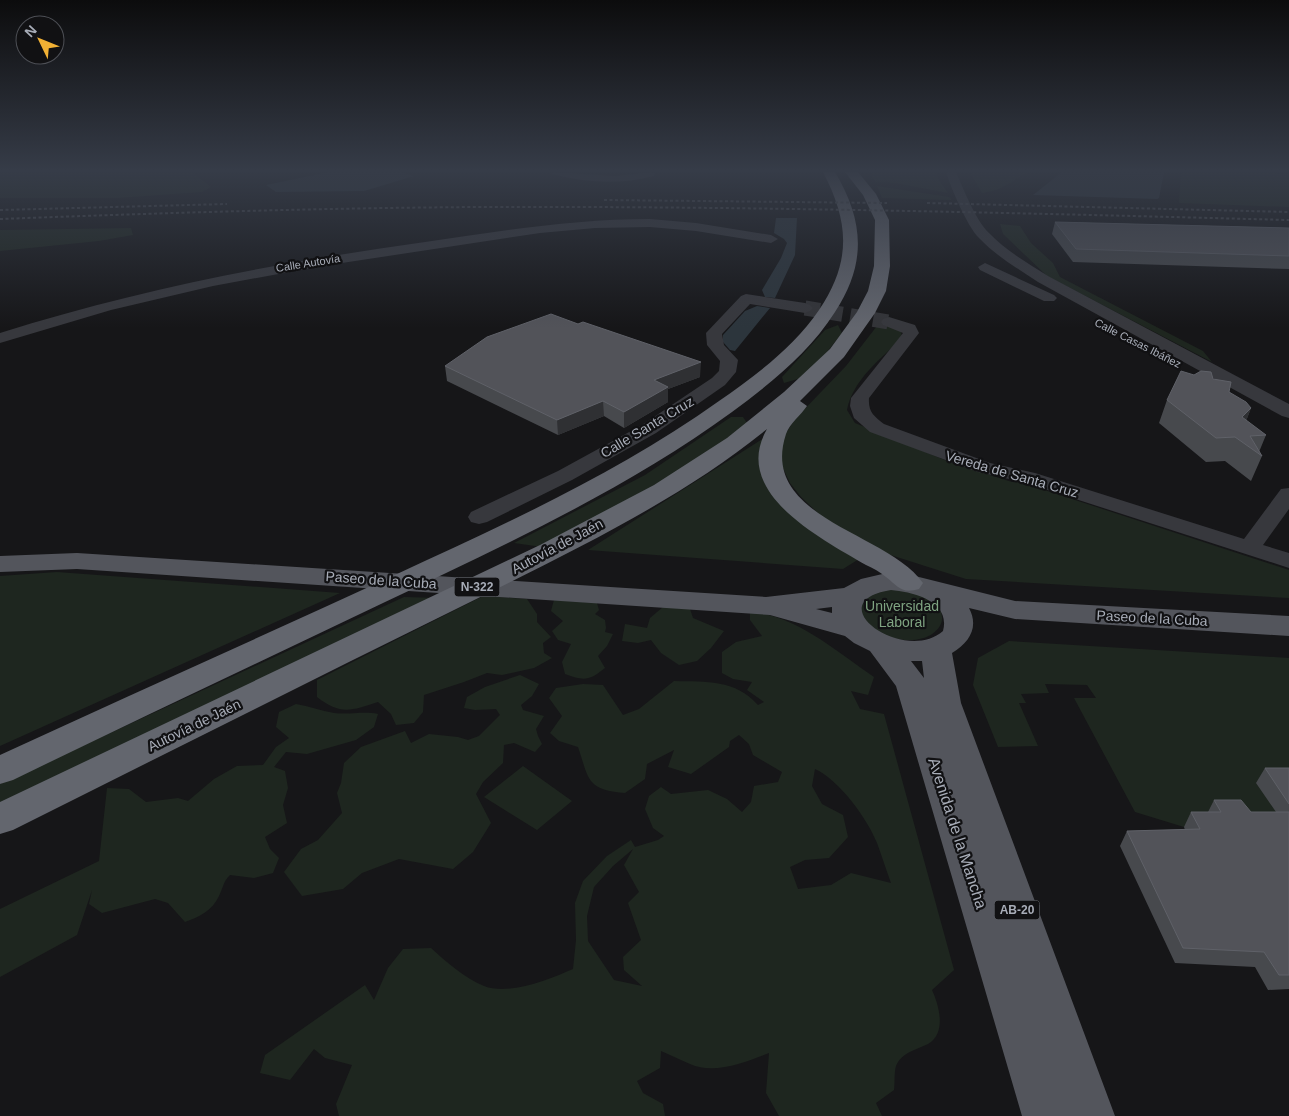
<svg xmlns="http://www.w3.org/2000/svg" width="1289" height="1116" viewBox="0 0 1289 1116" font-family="Arial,sans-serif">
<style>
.green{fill:#1e261f;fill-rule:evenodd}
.water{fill:#2c353c}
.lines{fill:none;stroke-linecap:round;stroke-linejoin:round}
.minor-tunnel{stroke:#333438;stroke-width:15;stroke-dasharray:15 8;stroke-linecap:butt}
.minor{fill:#37383d;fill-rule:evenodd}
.major{fill:#53555c;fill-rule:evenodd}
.highway{fill:#63666e;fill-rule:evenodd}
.rail{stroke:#4a4c52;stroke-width:2;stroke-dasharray:3 2.5;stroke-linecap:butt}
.wall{fill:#47494d}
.shaded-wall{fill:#2f3033}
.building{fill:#525359;stroke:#5f6168}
.labels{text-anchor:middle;stroke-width:4.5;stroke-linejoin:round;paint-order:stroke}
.far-street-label{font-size:11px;fill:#a8adb8;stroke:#111113}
.shield{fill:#111113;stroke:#7b7e86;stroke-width:1}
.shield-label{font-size:12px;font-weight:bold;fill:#a8adb8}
.street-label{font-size:14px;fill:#a8adb8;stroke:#111113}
.park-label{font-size:14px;fill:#7fa381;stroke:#111113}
.near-street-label{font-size:16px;fill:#a8adb8;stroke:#111113}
</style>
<rect width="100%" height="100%" fill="#161618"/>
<path class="green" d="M 0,172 L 192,172 L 211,187 L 202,192 L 118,198 L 0,198 Z
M 873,172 L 937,172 L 937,177 L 948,193 L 895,183 L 876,182 L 872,177 Z
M 970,172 L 1027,172 C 1012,182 1001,191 982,193 Z
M 1181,172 L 1267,172 L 1289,175 L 1289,207 L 1179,203 Z
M 877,186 L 949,197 L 952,200 L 882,198 Z
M 1000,224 L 1020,226 L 1031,243 L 1053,263 L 1060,277 L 1203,351 L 1212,362 L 1047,276 L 1003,234 Z
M 131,228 L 133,235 L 99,241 L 0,251 L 0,230 Z
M 880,322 L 901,331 L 902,338 C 881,359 853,379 847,410 L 855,423 L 952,463 L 1012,482 L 1017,481 L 1289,570 L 1289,598 L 966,579 L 881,552 L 843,531 L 820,515 L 801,497 L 790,483 L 782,466 L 781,440 L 796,418 L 846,366 Z
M 838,325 L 842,333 L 827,352 L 801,378 L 784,383 L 782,377 L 825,330 Z
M 731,417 L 743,417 L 747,423 L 724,441 L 676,473 L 542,547 L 514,543 L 645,475 Z
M 764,438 L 763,467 L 859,559 L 843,569 L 588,550 Z
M 57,572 L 340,593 L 0,746 L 0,576 Z
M 880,588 C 890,588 902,587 911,590 C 968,608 938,652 890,637 C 881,635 871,627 863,622 L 858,604 Z
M 483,596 L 527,599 L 537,614 L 537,622 L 551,637 L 543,643 L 544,653 L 552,658 L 534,668 L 502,675 L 487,673 L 464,682 L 424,695 L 423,712 L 414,723 L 396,725 L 391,714 L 378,702 C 351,711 340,715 317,697 L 317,680 Z
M 404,597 L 439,598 L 0,810 L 0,784 Z
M 554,600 L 597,603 L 599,610 L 595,614 L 605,620 L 606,628 L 605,632 L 613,634 L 607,646 L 598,656 L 605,668 C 589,681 584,681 565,674 L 562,662 L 571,644 L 558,640 L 552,631 L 563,621 L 551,611 Z
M 663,607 L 690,609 L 693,618 L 724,631 L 711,648 L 697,661 L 679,665 L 661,653 L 651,640 L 638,643 L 622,641 L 625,624 L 647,628 L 650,618 Z
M 750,612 C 796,615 837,652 874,677 L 868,695 L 851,691 L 860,709 L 884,714 L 954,970 L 932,990 C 939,1005 947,1033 928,1044 C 916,1050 902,1052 896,1066 C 894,1072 895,1083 894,1090 L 876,1103 L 882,1116 L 779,1116 L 766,1093 L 769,1053 C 745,1062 715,1075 690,1064 C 680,1060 671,1055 661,1051 L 660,1068 L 637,1081 L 643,1093 L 663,1104 L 665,1116 L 339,1116 L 336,1104 L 352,1065 L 325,1058 L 314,1049 L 290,1080 L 260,1073 L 265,1055 L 365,985 L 374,1000 L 388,968 L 403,949 L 431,948 C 446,962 465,978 484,986 C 509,996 550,979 573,969 L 576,940 L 575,903 L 583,881 L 607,856 L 631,840 L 635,847 L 658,840 L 664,836 L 653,828 L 645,809 L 649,796 L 661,787 L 671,794 L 708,790 L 727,799 L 742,812 L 751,802 L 754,786 L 778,782 L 782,772 L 753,755 L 749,744 L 739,735 L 730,741 L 729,747 L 691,774 L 668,767 L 674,750 L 647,764 L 645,779 L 625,793 C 586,790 589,779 578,747 L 559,741 L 550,733 L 562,716 L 549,698 L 556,688 L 583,684 L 603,685 L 623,715 L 639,709 L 674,681 C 706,682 735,679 758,705 L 764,702 L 747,690 L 752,682 L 733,679 L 722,673 L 722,652 L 736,642 L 762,636 L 750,620 ZM 815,769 C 839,780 867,818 877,843 C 882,856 886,870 891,883 L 851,873 L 831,885 L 798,889 L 790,867 L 805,860 L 829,858 L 848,837 L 843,815 L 822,804 L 812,786 ZM 633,849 L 624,865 L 639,892 L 628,903 L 641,940 L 623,957 L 624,970 L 642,986 L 614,980 L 588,941 L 587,916 L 594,887 L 613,866 Z
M 1009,641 L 1289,658 L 1289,783 L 1285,827 L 1184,827 L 1135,812 L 1074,698 L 1096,698 L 1087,685 L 1045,684 L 1049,693 L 1021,694 L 1026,703 L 1019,703 L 1038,746 L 998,747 L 973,685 L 978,658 Z
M 520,675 L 539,684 L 532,696 L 521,705 L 523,710 L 544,716 L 536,729 L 538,736 L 542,744 L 535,752 L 514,743 L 504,745 L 503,763 L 483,782 L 476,794 L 491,823 L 473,852 L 453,869 L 399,859 L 362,873 L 343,889 L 302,896 L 284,872 L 301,849 L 318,840 L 342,813 L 337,793 L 341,783 L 344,763 L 361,747 L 405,731 L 411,743 L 429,734 L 458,737 L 468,740 L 479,736 L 500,715 L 496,709 L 475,710 L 464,708 L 467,697 L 485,687 Z
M 296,704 C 309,706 321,711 334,713 C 349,715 363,711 378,714 L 374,727 L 356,740 L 307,754 L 286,752 L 274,767 L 285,771 L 288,788 L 283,805 L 287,823 L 265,837 L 270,849 L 279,858 L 273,873 L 254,878 L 230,875 C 223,882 223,888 219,896 C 212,911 199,917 185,922 L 168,903 L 155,899 L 102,913 L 89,904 L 92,890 L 77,935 L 0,977 L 0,909 L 99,861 L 107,788 L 129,789 L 146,802 L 178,798 L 188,801 L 214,779 L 237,766 L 263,765 L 276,747 L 289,738 L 276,727 L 279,712 Z
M 523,766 L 572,801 L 537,830 L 484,797 Z"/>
<path class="water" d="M 329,172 L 401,172 L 414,176 L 364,191 L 276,192 L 266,185 Z
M 1062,172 L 1164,172 L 1159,198 L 1157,199 L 1033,195 Z
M 776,218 L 797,218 L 795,255 L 775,298 L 765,297 L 762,290 L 781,258 L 787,243 L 784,239 L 774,233 Z
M 757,306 L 770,308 L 735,351 L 730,350 L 723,342 L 723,335 L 745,311 Z"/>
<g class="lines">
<path class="minor-tunnel" d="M 805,308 L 889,322"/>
<path class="minor" d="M 551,172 L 615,176 L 654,172 L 655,174 L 654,176 C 620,185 586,183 552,174 Z
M 946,172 L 956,172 C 963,188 976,221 989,233 C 1006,251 1028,263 1048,276 L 1289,404 L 1289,418 L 1282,416 L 1038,282 C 1017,268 996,256 979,238 C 967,226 951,188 946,172 Z
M 650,219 L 696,223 L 771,235 L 778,239 L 771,243 L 696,231 L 650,227 L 595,228 L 540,233 L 322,266 L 213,286 L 111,310 L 0,343 L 0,333 C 139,289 281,262 425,242 C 500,231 574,219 650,219 Z
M 985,263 L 1054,295 L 1057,298 L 1054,301 L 1044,301 L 980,270 L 978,267 Z
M 746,294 L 805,303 L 810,305 L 813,308 L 810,311 L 805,313 L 750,304 L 722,334 L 724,345 L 738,360 L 736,372 L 725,385 L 656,433 L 572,480 L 487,522 L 479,524 L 471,522 L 468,517 L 471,512 L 558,471 L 642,425 L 712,378 L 719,371 L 720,361 L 707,345 L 706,333 L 741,296 Z
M 889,317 L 915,325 L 919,333 L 869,398 C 868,412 874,416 884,424 L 990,463 L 1035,473 L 1244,539 L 1281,489 L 1289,488 L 1289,509 L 1263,545 L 1289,553 L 1289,568 L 1023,482 L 978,472 L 870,432 L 854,418 L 850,406 L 851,398 L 903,333 L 883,325 L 881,322 L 883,319 Z"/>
<path class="major" d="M 77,553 L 766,597 L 844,588 L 861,579 L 891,572 L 911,575 L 1015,601 L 1289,616 L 1289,636 L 1015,619 L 969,608 C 979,627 970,642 952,653 L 961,703 L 1115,1116 L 1022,1116 L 896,686 L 870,651 L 854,643 L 845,636 L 770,615 L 77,569 L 0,572 L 0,556 ZM 891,590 C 913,592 951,601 943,631 C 904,665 816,602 891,590 ZM 832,607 L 832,613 L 816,609 ZM 911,661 L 922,661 L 924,678 Z"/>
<path class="highway" d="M 823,172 L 835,172 C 864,221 867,263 835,312 C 809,353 771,383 732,412 C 625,490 503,546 383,603 C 260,662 136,720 13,780 L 0,784 L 0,755 C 132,694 265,635 397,574 C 508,523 619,472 719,401 C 755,376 794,347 819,310 C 852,261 849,222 823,172 Z
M 845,172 L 858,172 L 876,194 L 889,220 L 890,266 L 886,291 L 875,313 L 844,357 L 800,401 L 807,406 C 801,415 790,423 786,434 C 758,519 888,532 923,583 L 919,589 C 901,594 899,587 886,577 C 880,572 873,568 866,565 C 822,539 730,493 767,429 C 671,507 553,560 444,615 C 300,686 157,758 13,830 L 0,834 L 0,802 L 540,545 L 654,485 L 727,438 L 784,392 L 830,349 L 857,312 L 868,291 L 874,266 L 875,220 L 863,195 Z"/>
<path class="rail" d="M 604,200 L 887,203
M 927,203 L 1289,212
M 0,210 L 227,204
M 0,219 C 160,213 319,208 479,207 C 749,206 1019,213 1289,220"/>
</g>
<path class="wall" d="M 1055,222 L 1289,228 L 1289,269 L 1073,262 L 1052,234 Z
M 578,324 L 700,377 L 668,389 L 668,402 L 624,428 L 604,416 L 558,435 L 447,381 L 445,366 Z
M 1213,379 L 1229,392 L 1251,408 L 1246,421 L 1266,435 L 1259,452 L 1262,456 L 1251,481 L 1225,461 L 1206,462 L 1159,423 L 1167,400 Z
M 1265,768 L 1289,768 L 1289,989 L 1268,990 L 1255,967 L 1175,963 L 1120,846 L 1127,831 L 1185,830 L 1184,827 L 1191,812 L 1208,812 L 1214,800 L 1251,812 L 1276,812 L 1256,783 Z"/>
<path class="shaded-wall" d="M 701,362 L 700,377 L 668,389 L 668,402 L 624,428 L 624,412 L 654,380 Z
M 603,401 L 604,416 L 558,435 L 557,420 Z
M 1251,408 L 1242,432 L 1242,417 Z"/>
<path class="building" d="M 1055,222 L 1289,228 L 1289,256 L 1076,249 Z
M 551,314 L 578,324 L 583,322 L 701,362 L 654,380 L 668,387 L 624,412 L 603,401 L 557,420 L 445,366 L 487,337 Z
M 1181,371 L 1194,375 L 1201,371 L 1211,372 L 1213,379 L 1231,382 L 1229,392 L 1246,402 L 1251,408 L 1242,417 L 1266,435 L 1250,436 L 1262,456 L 1235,437 L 1216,438 L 1167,400 Z
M 1265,768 L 1289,768 L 1289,804 Z
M 1214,800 L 1241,800 L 1251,812 L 1289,812 L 1289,975 L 1279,975 L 1264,952 L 1183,948 L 1127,831 L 1200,829 L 1191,812 L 1221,812 Z"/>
<linearGradient id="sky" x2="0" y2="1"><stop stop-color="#0c0c0d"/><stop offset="0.52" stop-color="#363c48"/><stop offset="1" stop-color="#363c48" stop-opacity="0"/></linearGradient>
<rect width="1289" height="328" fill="url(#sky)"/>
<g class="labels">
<g class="far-street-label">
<text transform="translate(308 263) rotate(-9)" y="4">Calle Autovía</text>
<text transform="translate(1138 343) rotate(27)" y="4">Calle Casas Ibáñez</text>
</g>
<g class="shield">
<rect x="454.5" y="577.5" width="45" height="19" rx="4"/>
<rect x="994.5" y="900.5" width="45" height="19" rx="4"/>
</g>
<g class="shield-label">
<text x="477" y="591">N-322</text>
<text x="1017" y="914">AB-20</text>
</g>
<g class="street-label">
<text transform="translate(647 427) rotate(-31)" y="5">Calle Santa Cruz</text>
<text transform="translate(1012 474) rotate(16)" y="5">Vereda de Santa Cruz</text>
<text transform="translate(557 546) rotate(-28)" y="5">Autovía de Jaén</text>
<text transform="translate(381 580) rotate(4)" y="5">Paseo de la Cuba</text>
<text transform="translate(1152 618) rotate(3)" y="5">Paseo de la Cuba</text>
<text transform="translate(194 725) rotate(-26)" y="5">Autovía de Jaén</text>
</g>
<g class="park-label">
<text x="902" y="611">Universidad<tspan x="902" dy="16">Laboral</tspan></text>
</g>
<g class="near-street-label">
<text transform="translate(958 833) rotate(72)" y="6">Avenida de la Mancha</text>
</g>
</g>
<g transform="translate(40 40) rotate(313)"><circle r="24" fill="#111113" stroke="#4d4f55"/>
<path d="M0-4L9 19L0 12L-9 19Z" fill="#f2b134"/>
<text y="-8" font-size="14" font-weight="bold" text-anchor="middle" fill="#a8adb8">N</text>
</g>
</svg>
